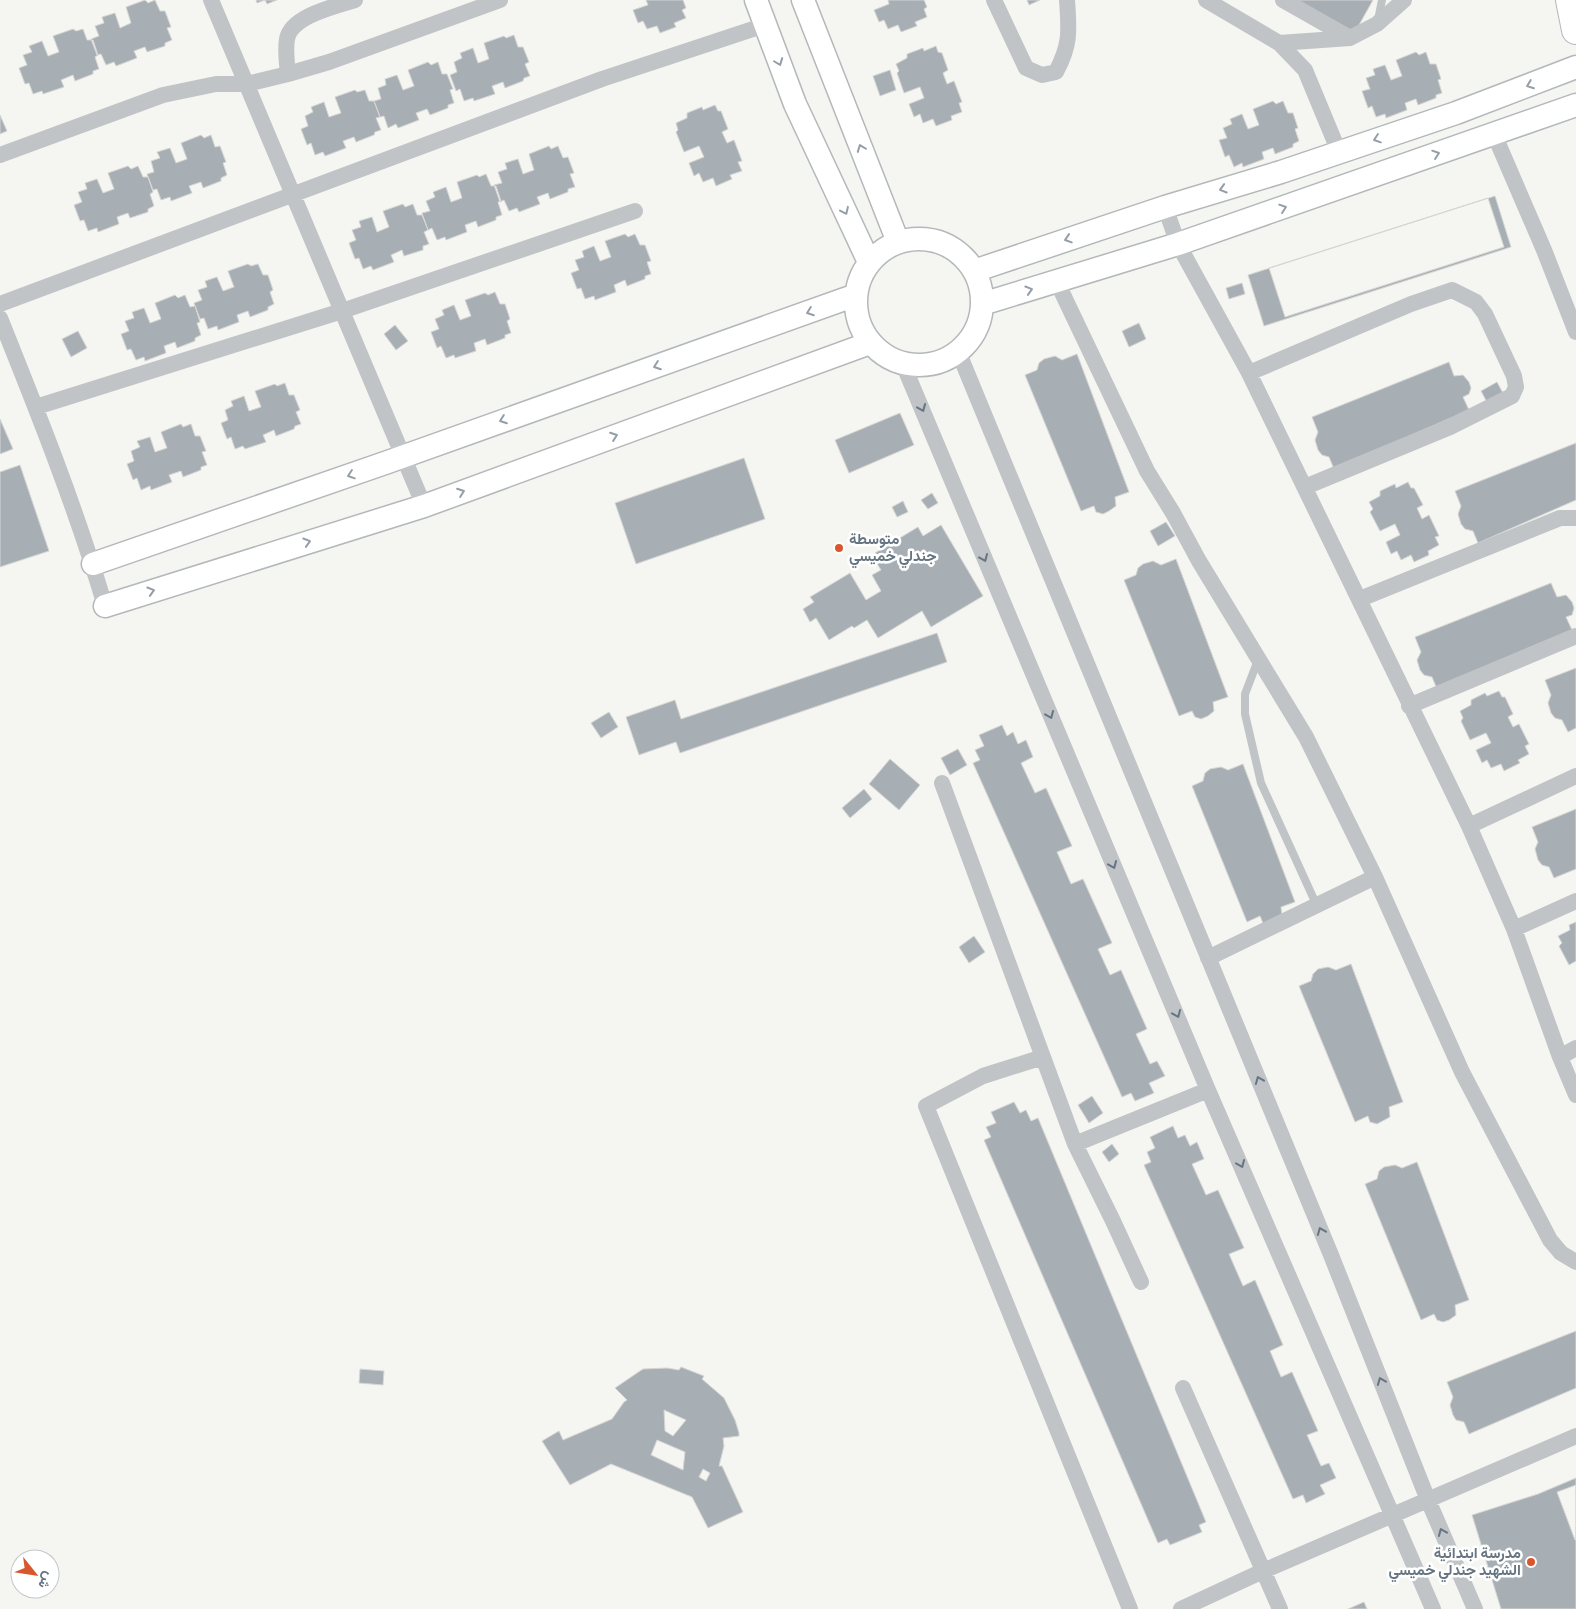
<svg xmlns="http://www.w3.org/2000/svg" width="1576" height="1609" viewBox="0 0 1576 1609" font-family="Commissioner,Vazirmatn,sans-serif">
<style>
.building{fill:#a8afb4;stroke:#d6d6d4;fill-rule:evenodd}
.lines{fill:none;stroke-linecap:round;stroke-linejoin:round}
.secondary-casing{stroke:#b3b8bb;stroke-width:25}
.highway-casing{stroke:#b5b8bb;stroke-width:30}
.lane{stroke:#c0c4c7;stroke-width:8}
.street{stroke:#c0c4c7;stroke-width:16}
.secondary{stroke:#fff;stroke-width:22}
.highway{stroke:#fff;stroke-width:28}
.oneway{stroke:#949ea7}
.oneway2{stroke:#667581}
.poi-dot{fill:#d9572e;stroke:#fff;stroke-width:2}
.labels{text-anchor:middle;stroke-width:5;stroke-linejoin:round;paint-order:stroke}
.poi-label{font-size:15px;font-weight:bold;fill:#667581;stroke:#fff;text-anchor:start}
</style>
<rect width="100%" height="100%" fill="#f5f5f2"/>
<path class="building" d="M 145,0 L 148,3 L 155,0 L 160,11 L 165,11 L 171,27 L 167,28 L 172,40 L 165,43 L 165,46 L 147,52 L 145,47 L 134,51 L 137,58 L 116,66 L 114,62 L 106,65 L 101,54 L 97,55 L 91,39 L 99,36 L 95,26 L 104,23 L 102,17 L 115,13 L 120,28 L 131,23 L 126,7 Z
M 256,0 L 277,0 L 267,4 L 265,0 L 257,3 Z
M 646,0 L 683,0 L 686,8 L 682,10 L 686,18 L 674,23 L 676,27 L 660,33 L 657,26 L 647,29 L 643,21 L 638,23 L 633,10 L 648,5 Z
M 888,0 L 924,0 L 927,7 L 924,9 L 927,17 L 915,22 L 917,26 L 901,32 L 898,25 L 888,29 L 884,20 L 879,22 L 874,10 L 889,4 Z
M 1027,0 L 1040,0 L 1029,5 Z
M 1293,0 L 1373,0 L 1354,34 Z
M 73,29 L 76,31 L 83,29 L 87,40 L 93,40 L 98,55 L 95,57 L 99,69 L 93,71 L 93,74 L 75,81 L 73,75 L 61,80 L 64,87 L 43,94 L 42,91 L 33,94 L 29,83 L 25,84 L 19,68 L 27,65 L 23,55 L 32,52 L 29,46 L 42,41 L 48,56 L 59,52 L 53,36 Z
M 514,35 L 518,47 L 523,47 L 529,62 L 525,64 L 530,76 L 524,78 L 523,81 L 505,88 L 503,82 L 492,86 L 495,94 L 474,101 L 473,98 L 464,101 L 460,89 L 456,91 L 450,75 L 457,72 L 454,62 L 462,58 L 460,53 L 473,48 L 478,63 L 489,59 L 484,43 L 504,36 L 506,38 Z
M 936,46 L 938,52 L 942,53 L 948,70 L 943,73 L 947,84 L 954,81 L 962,102 L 959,103 L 962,112 L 951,116 L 952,120 L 936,126 L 933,119 L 923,123 L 920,114 L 914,117 L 909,104 L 924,98 L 920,87 L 904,93 L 897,73 L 899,71 L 896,64 L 907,58 L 907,54 L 923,48 L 924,51 Z
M 1416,52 L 1419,55 L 1426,52 L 1430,64 L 1436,64 L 1441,79 L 1438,80 L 1442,93 L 1436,95 L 1436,98 L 1418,105 L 1416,99 L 1405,103 L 1407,110 L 1386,118 L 1385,114 L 1376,117 L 1372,106 L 1368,108 L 1362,91 L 1370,89 L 1366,78 L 1375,75 L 1373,69 L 1385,65 L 1391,80 L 1402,76 L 1396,60 Z
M 428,62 L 431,65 L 438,62 L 442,74 L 447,74 L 453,89 L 450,90 L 454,103 L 448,105 L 448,108 L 430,115 L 427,109 L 416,113 L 419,120 L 398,128 L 396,124 L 388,128 L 384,116 L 380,117 L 374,101 L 381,99 L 378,88 L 386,85 L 385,79 L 397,75 L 403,90 L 414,86 L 408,70 Z
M 890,70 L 896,90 L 880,96 L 873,76 Z
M 355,90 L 357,92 L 365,90 L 369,101 L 374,101 L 380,117 L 376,118 L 381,130 L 375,132 L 374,135 L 356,142 L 354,137 L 343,141 L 346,148 L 325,156 L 323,152 L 315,155 L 311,143 L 307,145 L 301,129 L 308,126 L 305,116 L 313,112 L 311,107 L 324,102 L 329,117 L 341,113 L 335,97 Z
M 1273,101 L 1276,104 L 1283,101 L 1288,113 L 1293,113 L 1298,128 L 1295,129 L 1299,141 L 1293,144 L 1293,147 L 1275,154 L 1273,148 L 1262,152 L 1264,159 L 1243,167 L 1242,163 L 1234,167 L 1229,155 L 1225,157 L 1219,140 L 1227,138 L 1223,128 L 1232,124 L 1230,119 L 1242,114 L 1248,129 L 1259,125 L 1253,109 Z
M 715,105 L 718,111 L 721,111 L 728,129 L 722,132 L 727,143 L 734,140 L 742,161 L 738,162 L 742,171 L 730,175 L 732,179 L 716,186 L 713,178 L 703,182 L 699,173 L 694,176 L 689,163 L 704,157 L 699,146 L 684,152 L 676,132 L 678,130 L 676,123 L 687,118 L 687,113 L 702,107 L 703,110 Z
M 0,115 L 7,131 L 0,134 Z
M 201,135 L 204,138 L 211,135 L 215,147 L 220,146 L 226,162 L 223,163 L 227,175 L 221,178 L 221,181 L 203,188 L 201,182 L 189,186 L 192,193 L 171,201 L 170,197 L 161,200 L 157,189 L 153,190 L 147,174 L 154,172 L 151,161 L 160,158 L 157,152 L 170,148 L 176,163 L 187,159 L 181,143 Z
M 549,146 L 551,149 L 558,146 L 563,158 L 568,157 L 574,173 L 570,174 L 575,187 L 568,189 L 568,192 L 550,199 L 548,193 L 537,197 L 540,204 L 519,212 L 517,208 L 509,211 L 504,200 L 500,202 L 494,185 L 502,183 L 498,172 L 507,169 L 505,163 L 518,159 L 523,174 L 534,170 L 529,154 Z
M 128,166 L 131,169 L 138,166 L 143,177 L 148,177 L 153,192 L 150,194 L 154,206 L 148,209 L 148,212 L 130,218 L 128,213 L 117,217 L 119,224 L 98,232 L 97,228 L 88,231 L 84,220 L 80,221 L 74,205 L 82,202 L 78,192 L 87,189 L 85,183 L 97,179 L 103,193 L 114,189 L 108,173 Z
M 486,174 L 491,186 L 496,186 L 501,201 L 498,202 L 502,215 L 496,217 L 496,220 L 478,227 L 476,221 L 465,225 L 467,232 L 446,240 L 445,237 L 437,240 L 432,228 L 428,230 L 422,213 L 430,211 L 426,201 L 435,197 L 433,192 L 446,187 L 451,202 L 462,198 L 457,182 L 477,175 L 479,177 Z
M 1495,196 L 1511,247 L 1264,326 L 1248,275 Z
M 1488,198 L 1504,247 L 1285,317 L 1269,268 Z
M 403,204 L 405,207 L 413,204 L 417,215 L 422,215 L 428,230 L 424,232 L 429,244 L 423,246 L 423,250 L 404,256 L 402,250 L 391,255 L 394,262 L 373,270 L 371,266 L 363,269 L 359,258 L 355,259 L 349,243 L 356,240 L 352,230 L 361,227 L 359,221 L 372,217 L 377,232 L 389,227 L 383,211 Z
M 625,234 L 628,237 L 635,234 L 640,245 L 645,245 L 651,261 L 647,262 L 651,274 L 645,276 L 645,279 L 627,286 L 625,280 L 614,285 L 616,292 L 595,300 L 594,296 L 585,299 L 581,288 L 577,289 L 571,273 L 579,270 L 575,260 L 584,257 L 582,251 L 594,246 L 600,261 L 611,257 L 605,241 Z
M 248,264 L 251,266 L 258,264 L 263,275 L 268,275 L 273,290 L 270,292 L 274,304 L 268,307 L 268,310 L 250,317 L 248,311 L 237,315 L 239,322 L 218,330 L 217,326 L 208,329 L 204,318 L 200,319 L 194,303 L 202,300 L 198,290 L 207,287 L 205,281 L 217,277 L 223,291 L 234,287 L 228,271 Z
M 1242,283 L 1245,294 L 1229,299 L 1226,288 Z
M 495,292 L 500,304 L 505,304 L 510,319 L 507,321 L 511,333 L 505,335 L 505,338 L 487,345 L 485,339 L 474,343 L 476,351 L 455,358 L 454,355 L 446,358 L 441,346 L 437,348 L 431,332 L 439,329 L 435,319 L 444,315 L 442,310 L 454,305 L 460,320 L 471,316 L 465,300 L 485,293 L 488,295 Z
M 175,295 L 178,298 L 185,295 L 190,307 L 195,306 L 200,322 L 197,323 L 201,335 L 195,338 L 195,341 L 177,348 L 175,342 L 164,346 L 166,353 L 145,361 L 144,357 L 136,360 L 131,349 L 127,350 L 121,334 L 129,331 L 125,321 L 134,318 L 132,312 L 144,308 L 150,323 L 161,319 L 155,303 Z
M 1139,323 L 1146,339 L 1129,347 L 1122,331 Z
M 395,325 L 408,341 L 396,350 L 384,334 Z
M 78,331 L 87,348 L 71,357 L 62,339 Z
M 1077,354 L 1129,492 L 1115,497 L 1116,506 L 1109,511 L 1103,514 L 1096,512 L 1094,506 L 1081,511 L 1025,375 L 1037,370 L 1039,363 L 1044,359 L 1055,356 L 1062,360 Z
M 1449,362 L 1454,376 L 1463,375 L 1469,382 L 1471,388 L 1469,394 L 1463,397 L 1469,410 L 1334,469 L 1329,457 L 1322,455 L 1318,450 L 1315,440 L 1318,432 L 1312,417 Z
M 1497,382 L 1505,397 L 1489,406 L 1481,391 Z
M 285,383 L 289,395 L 294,395 L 300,410 L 296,412 L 301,424 L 295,426 L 294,429 L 276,436 L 274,430 L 263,435 L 266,442 L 245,449 L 243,446 L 235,449 L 231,437 L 227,439 L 221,423 L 228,420 L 225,410 L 233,406 L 231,401 L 244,396 L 249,411 L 261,407 L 255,391 L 275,384 L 277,386 Z
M 900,413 L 914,445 L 849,473 L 835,440 Z
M 0,419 L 13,449 L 0,454 Z
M 181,424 L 183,427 L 191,424 L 195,436 L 200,436 L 206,451 L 202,452 L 207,465 L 201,467 L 201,470 L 183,477 L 181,471 L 169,475 L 172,482 L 151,490 L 150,486 L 141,490 L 137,478 L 133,480 L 127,464 L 134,461 L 131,451 L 140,447 L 137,441 L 150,437 L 155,452 L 167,448 L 161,432 Z
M 1576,443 L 1576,500 L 1478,543 L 1473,531 L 1465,529 L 1461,524 L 1458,514 L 1461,506 L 1455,491 Z
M 744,458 L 765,519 L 636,564 L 615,503 Z
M 20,465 L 49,551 L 0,567 L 0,472 Z
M 1408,482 L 1411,488 L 1414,488 L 1423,505 L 1417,508 L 1422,519 L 1429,515 L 1439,536 L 1435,537 L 1439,545 L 1428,551 L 1429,555 L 1414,562 L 1411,555 L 1401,560 L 1397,551 L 1391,554 L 1386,542 L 1400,535 L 1395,524 L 1380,531 L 1370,512 L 1373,509 L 1369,502 L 1380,496 L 1380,491 L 1395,484 L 1396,488 Z
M 932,493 L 938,503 L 928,509 L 921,500 Z
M 903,501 L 908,512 L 897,517 L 892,507 Z
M 1166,522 L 1175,536 L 1158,546 L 1150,531 Z
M 941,525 L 983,596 L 931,627 L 922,611 L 878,638 L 867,620 L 854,628 L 852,626 L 829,640 L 816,618 L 810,622 L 803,609 L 814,602 L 810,597 L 850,573 L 866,600 L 881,591 L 872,575 L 881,570 L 874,559 L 878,557 L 875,553 L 918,527 L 923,536 Z
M 1176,559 L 1228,697 L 1213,702 L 1214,711 L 1208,716 L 1201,719 L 1195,717 L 1192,711 L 1179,716 L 1124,580 L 1136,575 L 1138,568 L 1143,564 L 1153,561 L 1161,565 Z
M 1551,583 L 1557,597 L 1566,595 L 1572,602 L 1574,608 L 1572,615 L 1566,617 L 1572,630 L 1437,689 L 1432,677 L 1424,675 L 1420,670 L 1417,660 L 1421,652 L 1415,637 Z
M 937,633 L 947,662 L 680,753 L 676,742 L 639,755 L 626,717 L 675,700 L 681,719 Z
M 1576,668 L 1576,728 L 1568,732 L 1562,720 L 1555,718 L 1551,713 L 1548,703 L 1551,695 L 1545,680 Z
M 1499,691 L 1502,697 L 1505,697 L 1513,714 L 1508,717 L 1513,727 L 1519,724 L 1529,744 L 1525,746 L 1529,754 L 1518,760 L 1520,763 L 1504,771 L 1501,764 L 1491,768 L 1487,760 L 1482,763 L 1476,750 L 1491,743 L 1486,733 L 1470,740 L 1461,721 L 1463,718 L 1460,711 L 1471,705 L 1471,700 L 1485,693 L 1487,696 Z
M 609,712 L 618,727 L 601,738 L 591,723 Z
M 1002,725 L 1007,736 L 1013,732 L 1018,744 L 1026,740 L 1033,757 L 1021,763 L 1035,793 L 1046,788 L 1072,846 L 1057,852 L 1071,884 L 1083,879 L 1112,943 L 1098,949 L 1110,975 L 1121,970 L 1147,1029 L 1136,1034 L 1150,1064 L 1157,1061 L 1165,1076 L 1149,1083 L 1154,1093 L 1135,1101 L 1131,1093 L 1122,1097 L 973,763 L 980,760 L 975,750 L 984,746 L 979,735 Z
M 958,749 L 967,765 L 950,775 L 941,758 Z
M 890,759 L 920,785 L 899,810 L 869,784 Z
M 1243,764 L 1295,902 L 1281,907 L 1282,917 L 1263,923 L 1260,916 L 1247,922 L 1192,786 L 1203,781 L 1205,773 L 1210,769 L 1221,767 L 1228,770 Z
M 864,789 L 872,799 L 850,818 L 842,808 Z
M 1576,809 L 1576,869 L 1554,878 L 1549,867 L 1542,865 L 1538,860 L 1535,849 L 1538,842 L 1532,827 Z
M 1576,922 L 1576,961 L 1569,965 L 1559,946 L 1562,943 L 1558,936 L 1570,930 L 1569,925 Z
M 974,936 L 985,952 L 969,963 L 959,947 Z
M 1351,964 L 1403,1102 L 1389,1107 L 1390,1117 L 1377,1124 L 1370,1122 L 1368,1116 L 1355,1122 L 1299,986 L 1311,981 L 1313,974 L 1318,969 L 1328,967 L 1336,970 Z
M 1092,1096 L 1103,1113 L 1089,1123 L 1078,1105 Z
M 1014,1102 L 1020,1113 L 1026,1110 L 1031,1121 L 1038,1118 L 1206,1522 L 1199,1525 L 1202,1532 L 1170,1545 L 1167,1539 L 1158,1543 L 984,1140 L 991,1137 L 986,1127 L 996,1123 L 991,1112 Z
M 1173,1126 L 1178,1138 L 1185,1135 L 1190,1146 L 1197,1142 L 1204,1159 L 1192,1164 L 1206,1195 L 1218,1190 L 1244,1248 L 1229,1254 L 1243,1286 L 1255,1280 L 1283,1345 L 1270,1351 L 1281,1377 L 1292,1372 L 1318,1431 L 1307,1435 L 1321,1466 L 1329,1463 L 1336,1478 L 1320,1485 L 1325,1494 L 1306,1503 L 1303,1495 L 1293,1499 L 1144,1165 L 1151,1162 L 1147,1152 L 1155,1148 L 1150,1137 Z
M 1112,1144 L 1119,1154 L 1109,1162 L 1102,1152 Z
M 1417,1162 L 1469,1300 L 1455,1305 L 1456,1315 L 1449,1320 L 1443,1322 L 1437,1320 L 1434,1314 L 1421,1320 L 1365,1184 L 1377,1179 L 1379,1171 L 1384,1167 L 1395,1165 L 1402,1168 Z
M 1576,1331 L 1576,1388 L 1469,1434 L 1464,1422 L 1456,1420 L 1453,1415 L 1450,1405 L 1453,1397 L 1447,1382 Z
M 681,1367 L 704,1376 L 702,1379 L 724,1398 L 735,1420 L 739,1433 L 739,1436 L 723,1438 L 724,1446 L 719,1466 L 722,1466 L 743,1512 L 708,1528 L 692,1497 L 611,1464 L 570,1485 L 542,1441 L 559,1431 L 563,1440 L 612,1419 L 624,1402 L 627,1400 L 615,1388 L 637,1373 L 643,1369 L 667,1368 L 679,1370 ZM 664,1410 L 686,1420 L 673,1436 L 665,1431 ZM 657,1440 L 685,1452 L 683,1470 L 651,1455 ZM 703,1469 L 710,1473 L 706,1481 L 699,1477 Z
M 360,1369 L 384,1371 L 383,1385 L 359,1383 Z
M 1576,1478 L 1576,1609 L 1501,1609 L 1472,1515 L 1538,1494 Z
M 1576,1485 L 1576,1540 L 1575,1540 L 1557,1492 Z
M 1364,1602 L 1367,1609 L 1348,1609 Z"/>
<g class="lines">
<defs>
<path id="secondary" d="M 756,0 L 795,104 L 869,262
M 803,0 L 898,242
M856 302a63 63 0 1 1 126 0a63 63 0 1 1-126 0Z
M 974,271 L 1165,207 L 1281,172 L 1456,113 L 1576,67
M 982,304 L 1178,244 L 1576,105
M 93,564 L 385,463 L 856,295
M 105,606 L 424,506 L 870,343"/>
<path id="highway" d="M 1570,0 L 1576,30"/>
</defs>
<use href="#secondary" class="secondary-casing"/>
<use href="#highway" class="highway-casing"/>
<path class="lane" d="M 1378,20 L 1382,0
M 1258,660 L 1245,694 L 1245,714 L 1261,783 L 1317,906"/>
<path class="street" d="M 211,0 L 424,506
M 994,0 L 1026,68 L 1042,75 L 1056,72 C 1071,44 1069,30 1067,0
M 1206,0 L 1279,43 L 1305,70 L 1339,152
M 1283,0 L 1350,38
M 1279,43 L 1350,38 L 1377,24 L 1404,0
M 288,74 C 287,63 285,50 287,39 C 291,16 336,6 355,0
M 1494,134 L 1544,250 L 1576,332
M 0,155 L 163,95 L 216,84 L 247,84 L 288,74 L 329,62 L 500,0
M 1165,207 L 1178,244 L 1249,373 L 1469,826 L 1514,929 L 1560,1057 L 1576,1095
M 1057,282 L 1147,471 L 1173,513 L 1199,561 L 1306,737 L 1375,877 L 1462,1072 L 1550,1240 L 1561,1253 L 1576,1262
M 0,304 L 602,79 L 765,25
M 0,318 C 38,413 76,508 105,606
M 958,351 L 1331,1255 L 1428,1500 L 1475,1609
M 903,364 L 1208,1090 L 1433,1609
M 1249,373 L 1411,304 L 1452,290 L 1476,302 L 1485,314 L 1514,376 L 1516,387 L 1512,396 L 1450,427 L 1305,487
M 36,407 L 342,311 L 635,211
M 1360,599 L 1560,518 L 1576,518
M 1409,706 L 1576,636
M 942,783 L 1075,1144
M 1469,826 L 1576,776
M 1514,929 L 1576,901
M 1208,958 L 1375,877
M 1043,1057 L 983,1076 L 926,1106 L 1130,1609
M 1560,1057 L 1576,1048
M 1141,1282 L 1113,1221 L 1075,1144 L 1208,1090
M 1183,1388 L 1280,1609
M 1181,1609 L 1263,1571 L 1576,1436"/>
<use href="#secondary" class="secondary"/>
<use href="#highway" class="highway"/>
</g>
<defs><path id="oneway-chevron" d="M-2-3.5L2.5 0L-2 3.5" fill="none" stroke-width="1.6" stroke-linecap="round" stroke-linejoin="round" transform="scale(1.25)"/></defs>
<g class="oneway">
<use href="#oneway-chevron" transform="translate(779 62) rotate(69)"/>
<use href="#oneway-chevron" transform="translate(1530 85) rotate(159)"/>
<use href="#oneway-chevron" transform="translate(1377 139) rotate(161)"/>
<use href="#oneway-chevron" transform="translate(861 148) rotate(-111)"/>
<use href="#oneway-chevron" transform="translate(1436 154) rotate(-19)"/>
<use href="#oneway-chevron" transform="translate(1223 189) rotate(163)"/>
<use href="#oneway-chevron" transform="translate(1283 208) rotate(-19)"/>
<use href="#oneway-chevron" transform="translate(845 211) rotate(65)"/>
<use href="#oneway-chevron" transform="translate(1068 239) rotate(162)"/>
<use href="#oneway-chevron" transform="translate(1029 290) rotate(-17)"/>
<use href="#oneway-chevron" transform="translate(810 312) rotate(160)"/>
<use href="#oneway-chevron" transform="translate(657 366) rotate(160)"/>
<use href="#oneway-chevron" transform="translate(503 420) rotate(160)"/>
<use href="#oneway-chevron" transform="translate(614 436) rotate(-20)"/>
<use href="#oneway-chevron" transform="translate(351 475) rotate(161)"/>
<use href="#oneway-chevron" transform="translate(461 492) rotate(-20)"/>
<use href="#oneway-chevron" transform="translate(307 542) rotate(-17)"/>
<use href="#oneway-chevron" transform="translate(151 591) rotate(-17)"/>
</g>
<g class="oneway2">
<use href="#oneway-chevron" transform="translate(922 408) rotate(67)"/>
<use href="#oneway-chevron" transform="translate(984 558) rotate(67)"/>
<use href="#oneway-chevron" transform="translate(1050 715) rotate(67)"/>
<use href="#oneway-chevron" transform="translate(1113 865) rotate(67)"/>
<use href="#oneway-chevron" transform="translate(1177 1014) rotate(67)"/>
<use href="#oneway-chevron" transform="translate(1259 1080) rotate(-112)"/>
<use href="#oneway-chevron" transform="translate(1241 1164) rotate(67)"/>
<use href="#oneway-chevron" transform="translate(1321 1231) rotate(-112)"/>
<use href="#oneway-chevron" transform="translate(1381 1381) rotate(-112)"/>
<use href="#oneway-chevron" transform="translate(1442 1532) rotate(-113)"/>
</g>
<g class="poi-dot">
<circle cx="839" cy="548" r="5"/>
<circle cx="1531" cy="1562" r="5"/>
</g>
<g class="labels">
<g class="poi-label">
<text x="849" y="544">متوسطة<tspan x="849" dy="17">جندلي خميسي</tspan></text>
<text x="1521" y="1558" text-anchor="end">مدرسة ابتدائية<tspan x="1521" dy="17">الشهيد جندلي خميسي</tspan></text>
</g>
</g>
<g transform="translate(35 1574) rotate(120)"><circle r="24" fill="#ffffff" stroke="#c2c8cd"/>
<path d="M0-4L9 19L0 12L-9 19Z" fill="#d9572e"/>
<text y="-8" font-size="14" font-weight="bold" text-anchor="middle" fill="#667581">ش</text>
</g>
</svg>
